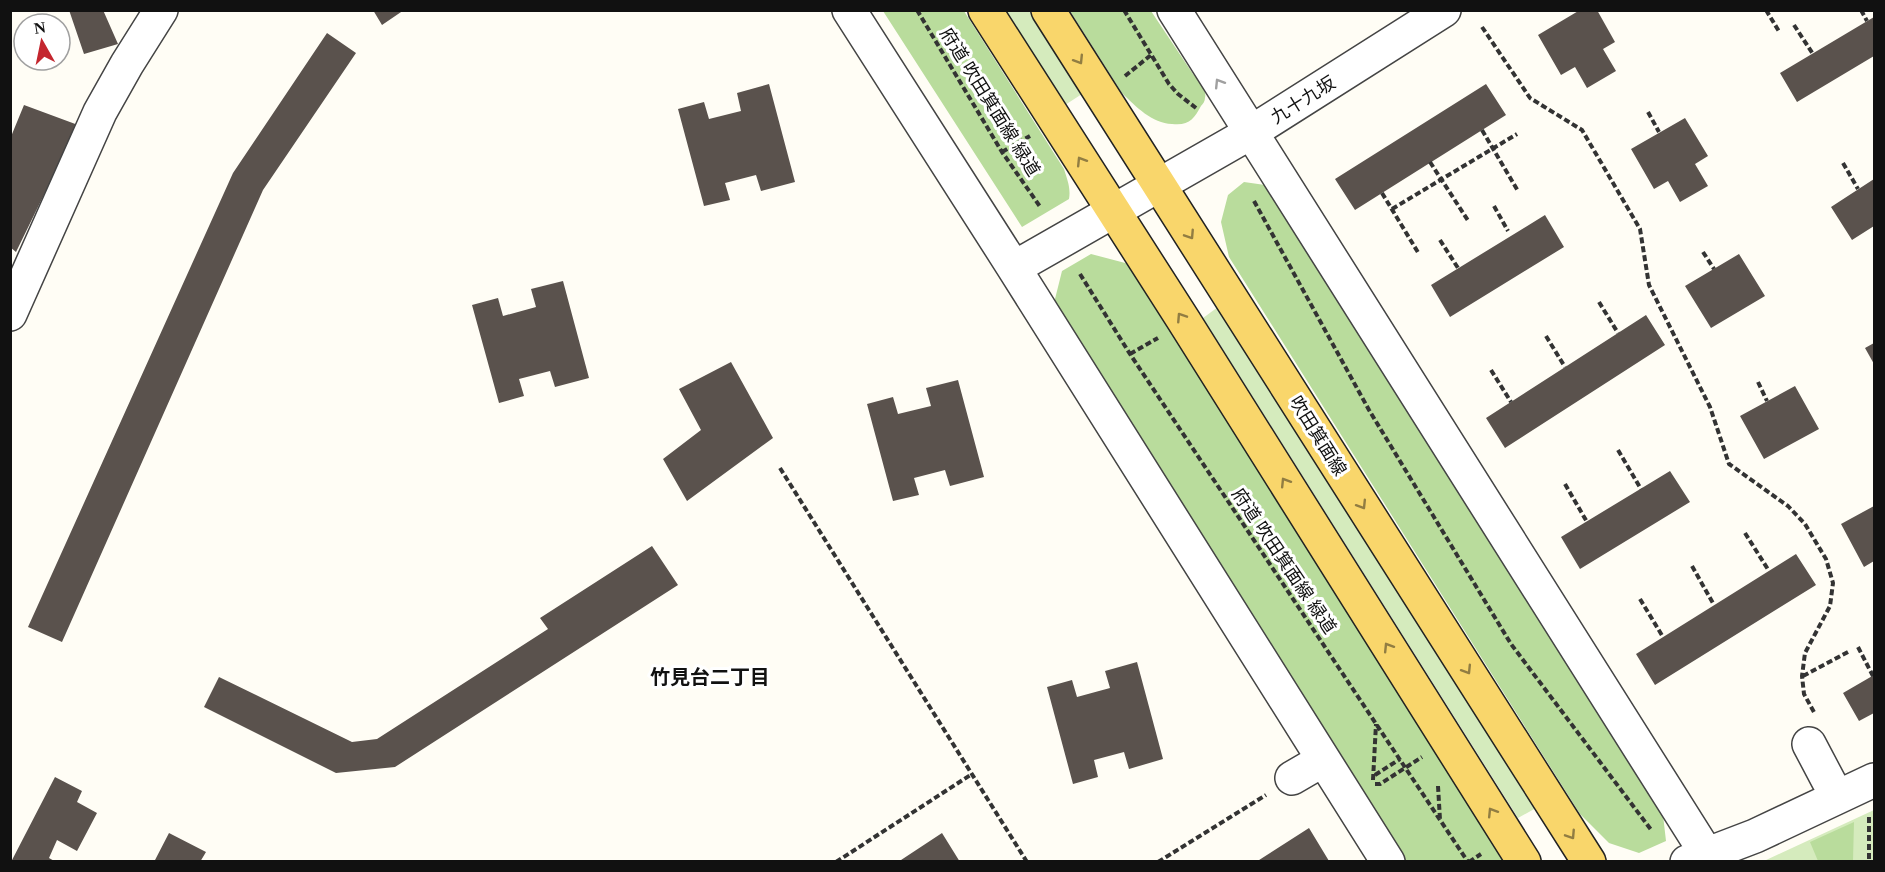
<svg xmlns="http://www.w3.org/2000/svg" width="1885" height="872" viewBox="0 0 1885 872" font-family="'Times New Roman','Noto Sans JP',serif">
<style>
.green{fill:#d5ebbd}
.forest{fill:#b9dc9c}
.building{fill:#5a524d}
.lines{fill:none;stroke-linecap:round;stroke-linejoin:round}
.minor-casing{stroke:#444;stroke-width:36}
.major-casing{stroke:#222;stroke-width:36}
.path{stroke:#333;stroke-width:4;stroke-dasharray:6 3;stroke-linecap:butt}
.minor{stroke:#fff;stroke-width:33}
.major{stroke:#f9d66b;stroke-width:33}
.oneway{stroke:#917d42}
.oneway2{stroke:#a0a0a0}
.labels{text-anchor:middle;stroke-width:6;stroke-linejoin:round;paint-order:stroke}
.street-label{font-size:18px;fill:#111;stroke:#fff}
.neighbourhood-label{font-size:20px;font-weight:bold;fill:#111;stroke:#fff}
</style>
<rect width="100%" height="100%" fill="#fffdf5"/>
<path class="green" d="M 1006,11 L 1029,11 L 1082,94 L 1065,105 Z
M 1218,307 L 1536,808 L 1518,818 L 1203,318 Z
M 1874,810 L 1874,861 L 1764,861 Z"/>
<path class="forest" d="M 883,11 L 964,11 L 1064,169 C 1067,179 1071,188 1069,199 L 1022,227 Z
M 1070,11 L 1151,11 L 1193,74 C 1199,80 1207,89 1205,98 C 1205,101 1203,104 1201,106 C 1194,119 1189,126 1172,124 C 1152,123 1136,107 1122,93 Z
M 1244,182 L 1265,185 L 1663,815 L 1666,841 L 1639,853 L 1609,843 L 1580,814 L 1229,257 L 1221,222 L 1228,195 Z
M 1091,254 L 1129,264 L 1506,861 L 1403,861 L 1052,311 L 1062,271 Z
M 1854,822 L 1853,861 L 1818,861 L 1810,842 Z"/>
<path class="building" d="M 69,10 L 103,10 L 118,44 L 84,54 Z
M 373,10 L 404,10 L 382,25 Z
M 1580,10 L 1597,10 L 1615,42 L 1603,49 L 1616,71 L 1587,88 L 1575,67 L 1561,75 L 1538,35 Z
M 1874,17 L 1874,56 L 1797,102 L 1780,73 Z
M 327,33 L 356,53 L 263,190 L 62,642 L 28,627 L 233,173 Z
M 769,84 L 795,182 L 761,191 L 756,175 L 725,183 L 730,200 L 704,206 L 678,109 L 704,102 L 709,119 L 741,111 L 737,93 Z
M 1486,84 L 1506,115 L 1355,210 L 1335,179 Z
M 24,105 L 78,125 L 16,252 L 10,247 L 10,139 Z
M 1685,118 L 1708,156 L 1695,164 L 1708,186 L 1680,202 L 1668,181 L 1654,189 L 1631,149 Z
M 1874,179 L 1874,226 L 1852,240 L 1831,207 Z
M 1545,215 L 1564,247 L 1450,317 L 1431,285 Z
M 1739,254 L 1765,296 L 1711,328 L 1685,286 Z
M 563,281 L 589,378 L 555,387 L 550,371 L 519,379 L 524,396 L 499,403 L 472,305 L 498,298 L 503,316 L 536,307 L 531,289 Z
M 1646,315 L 1665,345 L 1505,448 L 1486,418 Z
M 1874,343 L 1874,364 L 1865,348 Z
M 731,362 L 773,438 L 687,501 L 663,459 L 701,430 L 679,389 Z
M 958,380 L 984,477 L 950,486 L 945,470 L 914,478 L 919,495 L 893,501 L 867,404 L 893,397 L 898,414 L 931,406 L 926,388 Z
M 1795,386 L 1819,429 L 1764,459 L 1740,416 Z
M 1670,471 L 1690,502 L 1580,569 L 1561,537 Z
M 1874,506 L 1874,561 L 1864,567 L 1841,524 Z
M 652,546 L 678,585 L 395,767 L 336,773 L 204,707 L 219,677 L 352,742 L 377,739 L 548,629 L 540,618 Z
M 1796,554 L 1816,585 L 1655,685 L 1636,654 Z
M 1137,662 L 1163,759 L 1129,769 L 1124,752 L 1094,760 L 1098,777 L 1073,784 L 1047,687 L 1072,680 L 1077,697 L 1110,688 L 1105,671 Z
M 1874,675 L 1874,713 L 1859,721 L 1843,693 Z
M 55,777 L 82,791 L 77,802 L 97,813 L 77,851 L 57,840 L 49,858 L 56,862 L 11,862 Z
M 1309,828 L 1329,861 L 1256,862 Z
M 169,833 L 206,852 L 200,862 L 154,862 Z
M 942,833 L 960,862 L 898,862 Z"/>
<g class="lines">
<defs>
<path id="minor" d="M 849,10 L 1014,268 L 1388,862
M 1174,10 L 1706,853
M 1014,268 L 1250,133 L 1444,10
M 10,314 L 100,112 L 127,64 L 161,10
M 1809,744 L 1837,797
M 1292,778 L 1323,760
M 1687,862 L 1755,836 L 1874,780"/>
<path id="major" d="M 985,10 L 1184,321 L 1524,862
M 1048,10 L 1589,862"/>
</defs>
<use href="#minor" class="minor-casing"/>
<use href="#major" class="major-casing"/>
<path class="path" d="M 917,10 L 1002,152 L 1041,208
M 1124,10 L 1169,84 L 1178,94 L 1196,108
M 1766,10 L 1780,33
M 1861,10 L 1867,21
M 1794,25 L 1813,54
M 1482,27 L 1530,98 L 1582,130 L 1640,229 L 1649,285 L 1710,407 L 1729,464 L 1788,506 L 1805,524 L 1826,559 L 1833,583 L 1830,606 L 1805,653 L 1802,676 L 1804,694 L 1815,714
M 1125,76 L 1151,55
M 1648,112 L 1659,132
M 1482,130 L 1518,191
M 1002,152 L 1030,136
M 1430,162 L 1469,222
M 1843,163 L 1858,189
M 1382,193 L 1419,254
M 1254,201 L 1369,410 L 1511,644 L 1652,831
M 1494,206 L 1508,231
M 1392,209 L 1517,134
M 1440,240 L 1458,268
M 1703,252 L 1714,269
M 1080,274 L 1130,354 L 1468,862
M 1599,302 L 1618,333
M 1546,336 L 1565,367
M 1130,354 L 1158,338
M 1491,370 L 1511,402
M 1758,382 L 1767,401
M 1618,450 L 1641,489
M 780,468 L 1027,862
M 1565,484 L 1587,522
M 1745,533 L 1769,571
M 1692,566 L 1714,605
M 1640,599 L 1663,637
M 1858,647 L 1873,676
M 1803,676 L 1848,652
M 1375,775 L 1400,759
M 1373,780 L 1376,724
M 1375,784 L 1380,784 L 1422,757
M 1438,786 L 1440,820
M 1869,817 L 1869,862
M 503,862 L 506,862
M 836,862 L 972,774
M 1158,862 L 1266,795
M 1469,862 L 1481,854"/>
<use href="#minor" class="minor"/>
<use href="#major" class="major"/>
</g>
<defs><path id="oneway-chevron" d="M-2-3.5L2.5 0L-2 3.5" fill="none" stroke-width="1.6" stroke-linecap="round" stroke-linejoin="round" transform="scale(1.5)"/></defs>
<g class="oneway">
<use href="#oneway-chevron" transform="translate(1079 60) rotate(58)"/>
<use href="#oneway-chevron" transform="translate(1081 161) rotate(-122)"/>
<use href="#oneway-chevron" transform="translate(1190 235) rotate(57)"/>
<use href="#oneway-chevron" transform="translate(1181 317) rotate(-123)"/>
<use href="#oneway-chevron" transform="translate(1285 482) rotate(-122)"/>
<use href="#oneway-chevron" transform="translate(1362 505) rotate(58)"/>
<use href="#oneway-chevron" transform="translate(1388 647) rotate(-122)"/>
<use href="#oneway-chevron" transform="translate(1467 670) rotate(58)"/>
<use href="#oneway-chevron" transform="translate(1492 812) rotate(-122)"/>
<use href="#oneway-chevron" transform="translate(1571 835) rotate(57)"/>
</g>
<use class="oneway2" href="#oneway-chevron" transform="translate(1219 83) rotate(-122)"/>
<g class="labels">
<g class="street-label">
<text transform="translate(1303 100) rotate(-32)" y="6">九十九坂</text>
<text transform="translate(990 102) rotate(58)" y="6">府道 吹田箕面線 緑道</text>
<text transform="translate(1318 436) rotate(58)" y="6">吹田箕面線</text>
<text transform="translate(1284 561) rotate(56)" y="6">府道 吹田箕面線 緑道</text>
</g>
<g class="neighbourhood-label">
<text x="710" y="684">竹見台二丁目</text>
</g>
</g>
<rect width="1885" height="872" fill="none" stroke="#111111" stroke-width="24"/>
<g transform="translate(42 42) rotate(351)"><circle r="28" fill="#ffffff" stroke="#a0a0a0" stroke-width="1.5"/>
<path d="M0-4.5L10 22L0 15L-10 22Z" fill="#c4262e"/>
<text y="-9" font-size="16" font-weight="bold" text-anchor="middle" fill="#111111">N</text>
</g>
</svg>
